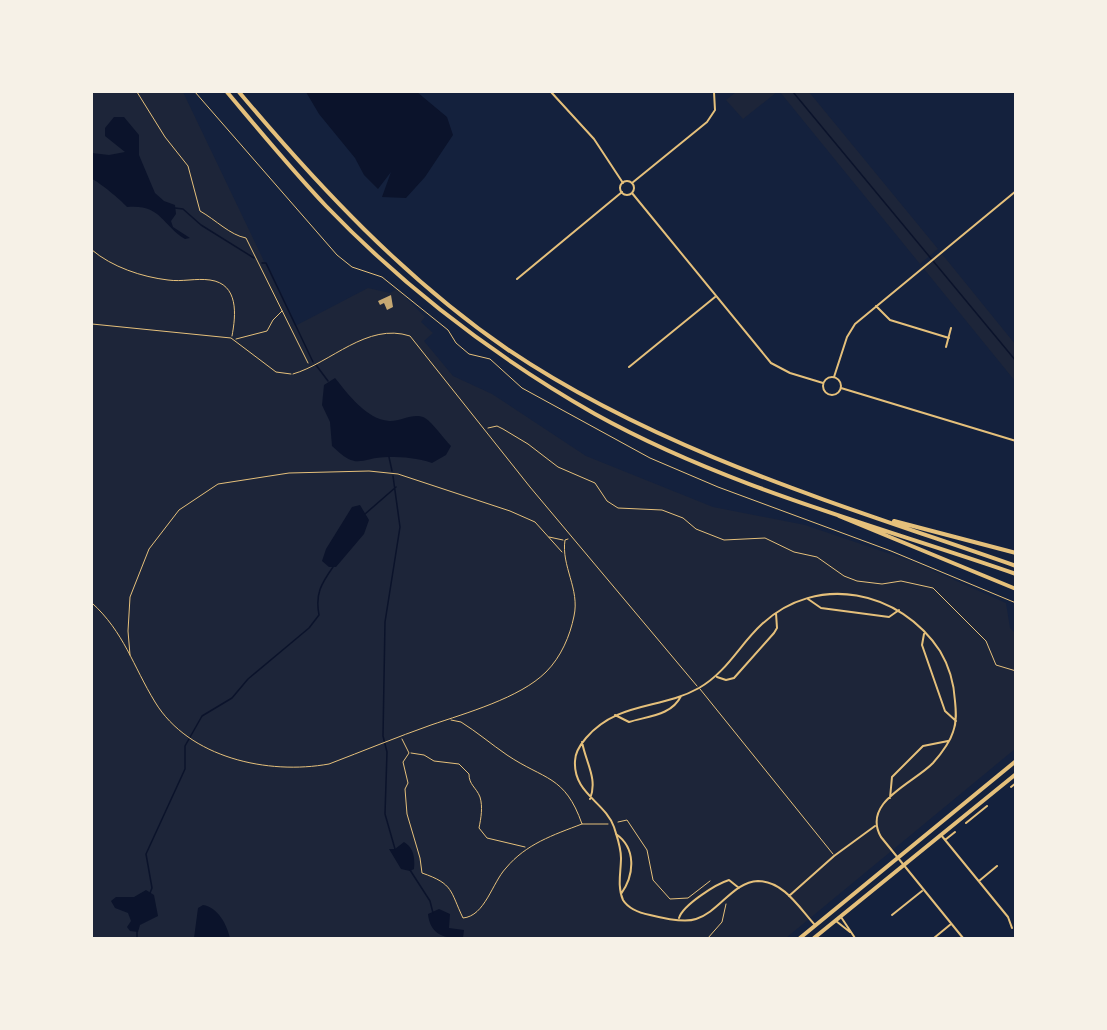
<svg xmlns="http://www.w3.org/2000/svg" width="1107" height="1030" viewBox="0 0 1107 1030" font-family="Commissioner,sans-serif">
<style>
.green{fill:#1d2539}
.water{fill:#0b132b}
.lines{fill:none;stroke-linecap:round;stroke-linejoin:round}
.stream{stroke:#0b132b;stroke-width:1.5}
.building{fill:#c6a872}
.path{stroke:#e5c07b;stroke-width:1}
.service{stroke:#e5c07b;stroke-width:1}
.minor{stroke:#e5c07b;stroke-width:2}
.tertiary{stroke:#e5c07b;stroke-width:2}
.trunk{stroke:#e5c07b;stroke-width:4}
.motorway{stroke:#e5c07b;stroke-width:4}
</style>
<rect width="100%" height="100%" fill="#14213d"/>
<path class="green" d="M 92,92 L 183,92 L 295,326 L 368,288 L 390,293 L 397,289 L 425,317 L 421,322 L 433,333 L 424,341 L 453,376 L 492,394 L 586,456 L 713,507 L 805,525 L 914,562 L 1006,603 L 1010,628 L 1015,633 L 1015,749 L 786,938 L 92,938 Z
M 736,92 L 777,92 L 743,119 L 726,100 Z
M 780,92 L 809,92 L 938,249 L 920,264 Z
M 942,254 L 1015,344 L 1015,381 L 924,269 Z"/>
<path class="water" d="M 306,92 L 417,92 L 447,117 L 453,135 L 425,177 L 406,198 L 382,197 L 391,172 L 378,189 L 364,175 L 355,158 L 319,114 Z
M 114,117 L 124,117 L 139,135 L 139,155 L 155,193 L 164,201 L 175,205 L 176,214 L 171,221 L 173,227 L 190,238 L 185,239 C 161,224 161,204 127,207 C 121,200 99,182 92,179 L 92,153 L 109,155 L 125,152 L 105,136 L 105,128 Z
M 335,378 C 348,394 366,419 389,421 C 400,422 414,412 425,418 C 434,424 443,438 451,446 L 446,455 L 432,463 C 418,458 404,457 389,457 C 359,457 359,472 332,446 L 330,422 L 322,405 L 324,385 Z
M 360,505 L 369,520 L 364,534 L 336,567 L 329,567 L 322,561 L 326,549 L 352,507 Z
M 404,842 C 414,848 415,858 414,869 L 410,871 L 401,869 L 389,849 L 395,849 Z
M 146,890 L 154,895 L 158,916 L 140,925 L 138,932 L 130,931 L 127,927 L 131,921 L 128,913 L 115,908 L 111,901 L 116,897 L 134,897 Z
M 203,905 C 218,907 227,925 230,938 L 194,938 L 198,908 Z
M 439,909 L 450,914 L 449,928 L 464,930 L 463,938 C 445,939 430,935 428,914 Z"/>
<g class="lines">
<path class="stream" d="M 793,92 L 1016,361
M 175,208 L 183,209 L 201,225 L 254,258
M 262,263 L 266,263 L 313,362
M 316,365 L 328,381
M 389,457 L 392,471
M 393,476 L 400,527 L 385,622 L 383,736 L 387,752 L 385,814 L 395,849
M 365,514 L 396,487
M 410,870 L 430,901 L 433,913
M 150,893 L 152,888 L 146,854 L 185,769 L 185,746 L 202,716 L 232,698 L 248,679 L 309,628 L 319,615 C 315,594 321,584 333,567
M 137,931 L 137,938"/>
</g>
<path class="building" d="M 391,295 L 393,307 L 387,310 L 384,303 L 380,305 L 378,301 Z"/>
<g class="lines">
<path class="path" d="M 137,92 L 165,137 L 188,166 L 200,211 C 216,220 230,235 246,238 L 308,363
M 195,92 L 337,255 L 352,267 L 382,277 L 448,330 L 456,343 L 469,354 L 490,359 L 522,388 L 650,458 L 718,487 L 891,551 L 1016,603
M 92,250 C 112,267 142,277 168,280 C 182,282 196,278 210,280 C 239,284 236,315 232,336
M 92,324 L 231,338 L 276,372 L 291,374
M 236,339 L 267,331 L 273,320 L 282,311
M 488,428 L 497,426 L 503,429 L 528,444 L 558,467 L 595,483 L 607,501 L 618,508 L 662,510 L 683,518 L 696,529 L 724,540 L 765,538 L 794,552 L 817,557 L 844,576 L 857,581 L 882,584 L 901,581 L 933,588 L 986,641 L 996,665 L 1016,671
M 549,537 L 563,540
M 92,603 C 124,632 133,666 155,702 C 189,758 268,775 329,764 C 363,751 397,737 431,725 C 466,713 520,698 546,672 C 561,657 570,636 574,616 C 580,589 561,566 565,540 L 568,539
M 130,655 L 128,631 L 130,597 L 149,549 L 179,510 L 218,484 L 289,473 L 369,471 L 398,474 L 510,511 L 535,522 L 562,552
M 451,720 L 461,722 C 477,732 491,744 507,755 C 544,780 565,775 582,824 L 608,824
M 402,739 L 409,753 L 403,762 L 408,783 L 405,789 L 407,814 L 420,858 L 422,873 C 454,884 450,891 463,918 C 485,916 492,883 506,868 C 526,844 553,835 582,824
M 411,753 L 424,755 L 434,761 L 459,764 L 469,774 C 469,785 476,787 480,797 C 483,807 481,818 479,828 L 487,838 L 525,847
M 618,822 L 627,820 L 647,850 L 653,880 L 670,899 L 688,898 L 710,881
M 708,938 L 722,922 L 726,904"/>
<path class="service" d="M 293,374 C 331,363 367,322 410,336 L 530,487 L 697,686
M 700,689 L 833,854"/>
<path class="minor" d="M 632,183 L 707,122 L 715,110 L 714,92
M 517,279 L 622,192
M 876,306 L 890,320 L 949,338
M 946,347 L 951,328
M 629,367 L 715,297
M 834,377 L 847,337 L 855,324 L 1016,191
M 808,599 L 821,608 L 889,617 L 899,610
M 924,634 L 922,645 L 945,711 L 956,721
M 717,677 L 726,680 L 734,678 L 774,633 L 777,628 L 776,613
M 615,715 L 629,722 C 649,716 672,715 681,696
M 582,742 C 586,763 598,779 590,799
M 1011,787 L 1016,783
M 890,798 L 892,777 L 923,746 L 948,741
M 966,823 L 987,806
M 616,834 C 636,848 635,874 621,894
M 941,835 L 1008,917 L 1012,928
M 945,840 L 955,832
M 979,881 L 997,866
M 789,896 L 834,856 L 875,826
M 892,915 L 922,891
M 841,917 L 855,938
M 679,918 C 683,905 716,884 729,880 L 739,888
M 836,921 L 850,932
M 815,925 C 800,909 784,881 758,881 C 733,882 719,912 696,919 C 685,923 662,918 650,915 C 640,913 628,908 623,900 C 617,887 621,871 621,858 C 621,847 617,837 614,827 C 605,802 573,793 575,761 C 575,752 580,745 586,738 C 618,701 660,710 699,688 C 727,672 740,644 762,624 C 817,573 900,590 940,651 C 949,666 954,683 955,701 C 956,711 957,722 953,732 C 950,742 940,755 933,763 C 914,783 861,802 881,837 L 963,938
M 934,938 L 951,924"/>
<path class="tertiary" d="M 551,92 L 594,139 L 623,183
M620 188a7 7 0 1 1 14 0a7 7 0 1 1-14 0Z
M 632,193 L 771,363 L 790,373 L 823,383
M823 386a9 9 0 1 1 18 0a9 9 0 1 1-18 0Z
M 841,388 L 1016,441"/>
<path class="trunk" d="M 800,938 L 1016,761
M 814,938 L 1016,774"/>
<path class="motorway" d="M 227,92 C 259,130 291,169 326,206 C 405,288 497,358 595,414 C 726,487 875,525 1016,574
M 239,92 C 318,186 405,279 507,349 C 661,453 842,505 1016,566
M 839,516 L 1016,589
M 894,521 L 1016,553"/>
</g>
<rect width="1107" height="1030" fill="none" stroke="#f6f1e7" stroke-width="186"/>
</svg>
